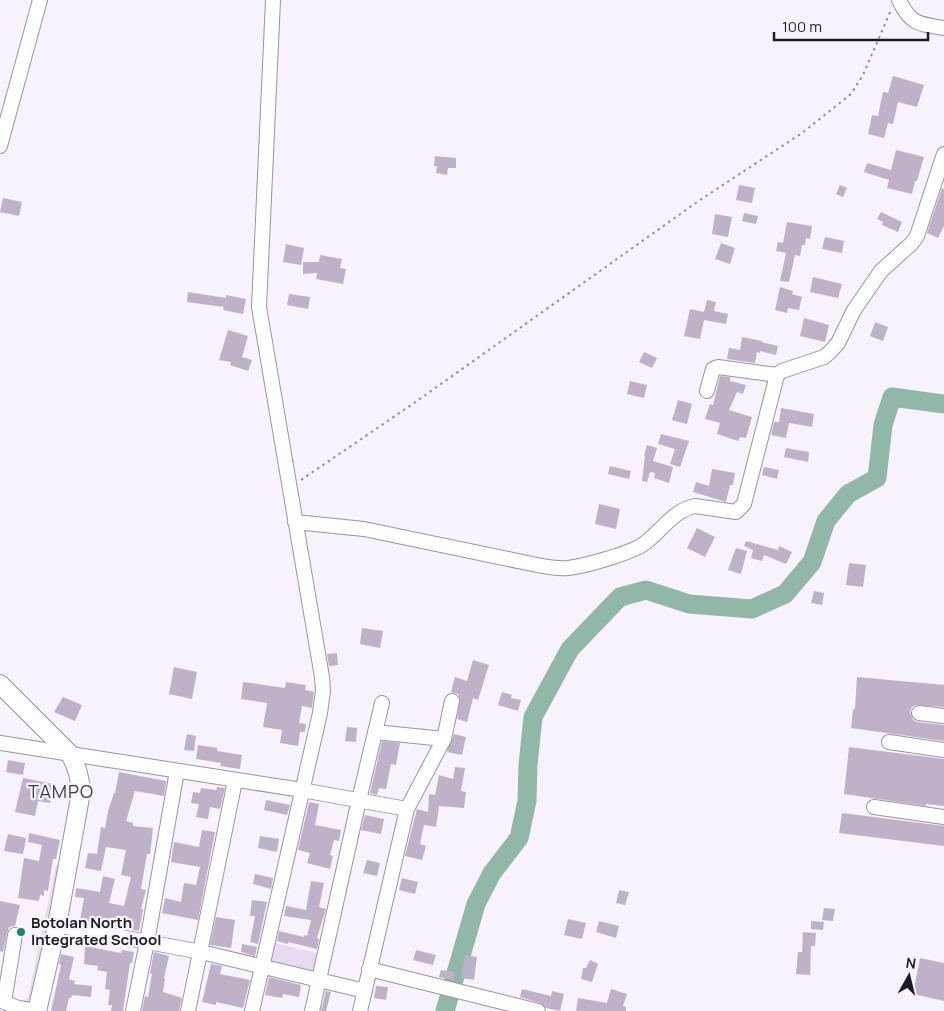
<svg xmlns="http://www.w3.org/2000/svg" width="944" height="1011" viewBox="0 0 944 1011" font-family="Manrope,sans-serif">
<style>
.green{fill:#e9daf3}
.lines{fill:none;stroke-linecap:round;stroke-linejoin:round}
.river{stroke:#90b7a7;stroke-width:19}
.building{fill:#bfb1c8}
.minor-casing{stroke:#9e90a6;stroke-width:16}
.major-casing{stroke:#9e90a6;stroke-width:20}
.path{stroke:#938e97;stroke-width:2;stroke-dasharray:2.5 4;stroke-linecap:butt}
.minor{stroke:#fff;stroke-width:14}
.major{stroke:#fff;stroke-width:18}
.poi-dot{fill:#178a6b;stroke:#f8f2fc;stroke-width:2}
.labels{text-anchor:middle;stroke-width:4.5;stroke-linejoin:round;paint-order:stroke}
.poi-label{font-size:15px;font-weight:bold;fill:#201b23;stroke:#f8f2fc;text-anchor:start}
.quarter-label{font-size:18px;letter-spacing:1px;fill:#43374b;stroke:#f8f2fc}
</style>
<rect width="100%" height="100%" fill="#f8f2fc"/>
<path class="green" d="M 56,865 L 60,865 L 31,1001 L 28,1003 L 18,1003 L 28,998 Z
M 275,943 L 321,954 L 316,976 L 270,965 Z"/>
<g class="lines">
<path class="river" d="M 445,1011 L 476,904 L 492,873 L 519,838 L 527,801 L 528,765 L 533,717 L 570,649 L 620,597 L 646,590 L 689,604 L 752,609 L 785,594 L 812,562 L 826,521 L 848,494 L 877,478 L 883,425 L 892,397 L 944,404"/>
</g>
<path class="building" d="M 893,76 L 924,85 L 917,107 L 898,102 L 893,124 L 888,123 L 884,138 L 868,134 L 872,115 L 878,116 L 883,92 L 888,93 Z
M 896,150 L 924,157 L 917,181 L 915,181 L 912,194 L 887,188 L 889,180 L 864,172 L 867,163 L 891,170 Z
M 435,156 L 456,158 L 456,168 L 448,168 L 447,175 L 436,173 L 437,166 L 434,166 Z
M 739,185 L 755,188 L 752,203 L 736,200 Z
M 840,185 L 847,188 L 843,197 L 836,194 Z
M 942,188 L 944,189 L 944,226 L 938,238 L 927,233 Z
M 3,198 L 22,202 L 19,216 L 0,212 Z
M 881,212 L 902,222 L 898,232 L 882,225 L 883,222 L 877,219 Z
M 744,213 L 758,216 L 756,224 L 742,221 Z
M 715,214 L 732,217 L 728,237 L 712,234 Z
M 787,222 L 812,226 L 810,239 L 806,238 L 805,245 L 802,245 L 800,256 L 795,255 L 789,282 L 780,281 L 786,253 L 776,251 L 778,242 L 783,243 Z
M 825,237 L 844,241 L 842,253 L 822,249 Z
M 721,243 L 735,248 L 730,264 L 715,259 Z
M 286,244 L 304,248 L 301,265 L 283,262 Z
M 320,255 L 342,259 L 340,268 L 346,269 L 343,284 L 316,279 L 317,273 L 303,274 L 303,262 L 319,262 Z
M 813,277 L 842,284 L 838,298 L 810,292 Z
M 780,287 L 793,291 L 792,294 L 802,297 L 799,310 L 788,308 L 787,313 L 775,310 Z
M 188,292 L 226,298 L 226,295 L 246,299 L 243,314 L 223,310 L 224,307 L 187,302 Z
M 289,294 L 310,297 L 308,309 L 287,305 Z
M 707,300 L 716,302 L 714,311 L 728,314 L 726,324 L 704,320 L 700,339 L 684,336 L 690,309 L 704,312 Z
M 804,318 L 829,325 L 825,342 L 800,336 Z
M 875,322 L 888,327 L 883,341 L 870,336 Z
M 228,330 L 248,336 L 242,357 L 252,360 L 248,371 L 230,365 L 231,362 L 219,360 Z
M 742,337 L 762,341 L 762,342 L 778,346 L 776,355 L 760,351 L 760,353 L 757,352 L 755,363 L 727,359 L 729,348 L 740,350 Z
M 644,352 L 657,358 L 652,368 L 639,362 Z
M 720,376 L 730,377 L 730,381 L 746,385 L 743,394 L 737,392 L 729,410 L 752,417 L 746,438 L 740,437 L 738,441 L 717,434 L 720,423 L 705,419 L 710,404 L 713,405 Z
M 630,381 L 647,385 L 644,398 L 627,394 Z
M 678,400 L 692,404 L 687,424 L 672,420 Z
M 781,408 L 814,414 L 812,427 L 789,423 L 786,438 L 771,435 L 774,422 L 779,422 Z
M 661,434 L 689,441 L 680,467 L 670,464 L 675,449 L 658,444 Z
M 647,445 L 657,448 L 653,461 L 673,467 L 669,483 L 654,478 L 655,473 L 650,472 L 647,482 L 642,481 L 645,456 L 644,456 Z
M 786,448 L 809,452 L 808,462 L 784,457 Z
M 610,466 L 631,471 L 629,479 L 608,474 Z
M 764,467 L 779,470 L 777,479 L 762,475 Z
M 712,469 L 735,473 L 733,485 L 730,485 L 726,502 L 693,492 L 696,482 L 709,486 Z
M 599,504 L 620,509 L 616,529 L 595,524 Z
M 697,528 L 715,537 L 705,557 L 687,548 Z
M 746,541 L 778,550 L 779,546 L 792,552 L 786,564 L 764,555 L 762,561 L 751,558 L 753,550 L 744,546 Z
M 736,548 L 747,551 L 741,574 L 728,570 Z
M 849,563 L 866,565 L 863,587 L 846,585 Z
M 814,591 L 824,593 L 822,605 L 811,603 Z
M 362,628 L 383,631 L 380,648 L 360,644 Z
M 337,653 L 338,665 L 329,666 L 327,654 Z
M 473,660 L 489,665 L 478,700 L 473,698 L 467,722 L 457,719 L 460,699 L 458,694 L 451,692 L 455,677 L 467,681 Z
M 174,667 L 197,672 L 192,699 L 169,694 Z
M 857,677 L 944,685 L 944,707 L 916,705 L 912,707 L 910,712 L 913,720 L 917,722 L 944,725 L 944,741 L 851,728 L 853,709 L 855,709 Z
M 243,682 L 285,688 L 286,682 L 306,685 L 305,690 L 314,692 L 312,708 L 302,706 L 299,723 L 306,724 L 305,732 L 300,732 L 298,746 L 280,743 L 282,730 L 263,727 L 267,703 L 241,699 Z
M 502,692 L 512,695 L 511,698 L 521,700 L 518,711 L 498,705 Z
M 63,697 L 82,705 L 75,721 L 54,712 Z
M 347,727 L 357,728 L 356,742 L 345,741 Z
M 187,734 L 196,736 L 194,751 L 184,750 Z
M 454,734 L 466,737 L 462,755 L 447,752 Z
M 382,741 L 400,743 L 396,765 L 391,764 L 386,789 L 379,788 L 377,795 L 370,793 Z
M 198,745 L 217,748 L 217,751 L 242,755 L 240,769 L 220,766 L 221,763 L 196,759 Z
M 849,747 L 944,759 L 944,806 L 926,804 L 926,806 L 844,794 Z
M 8,760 L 25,763 L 23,775 L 6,772 Z
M 455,767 L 465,768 L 461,791 L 466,792 L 464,808 L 439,806 L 436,827 L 424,825 L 420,844 L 426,846 L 422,860 L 405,856 L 417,809 L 428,812 L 429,794 L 435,795 L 439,775 L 453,779 Z
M 119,772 L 166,781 L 164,796 L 135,791 L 126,821 L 133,823 L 133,826 L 153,828 L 150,854 L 147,854 L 141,889 L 146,890 L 141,909 L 143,909 L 139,931 L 80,920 L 84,898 L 75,897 L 76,888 L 100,892 L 103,876 L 115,879 L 109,903 L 124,906 L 131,877 L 121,875 L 126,850 L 106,847 L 101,871 L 85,868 L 88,853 L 97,854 L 101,827 L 105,828 L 108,811 L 114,793 L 115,793 Z
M 23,778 L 53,784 L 50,803 L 38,801 L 35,816 L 15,812 Z
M 217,787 L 225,788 L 220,809 L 210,807 L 208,819 L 196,817 L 199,804 L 191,803 L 193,792 L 200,793 L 201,788 L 216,790 Z
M 266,800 L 290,805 L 287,815 L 264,810 Z
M 309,802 L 319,804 L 315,825 L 341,830 L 339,841 L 334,840 L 330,855 L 333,856 L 330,869 L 307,863 L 310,853 L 298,850 Z
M 842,813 L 944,826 L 944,846 L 839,833 Z
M 365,815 L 384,819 L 381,834 L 361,830 Z
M 202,830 L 215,832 L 198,920 L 162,913 L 165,898 L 181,902 L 184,883 L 196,885 L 200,867 L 171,862 L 174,842 L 199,847 Z
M 29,833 L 60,840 L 56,859 L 53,859 L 48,891 L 44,890 L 44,896 L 40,895 L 39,901 L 18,898 L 24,858 L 39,861 L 42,845 L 28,842 Z
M 8,834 L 26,838 L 23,854 L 4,851 Z
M 260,836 L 279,839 L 277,852 L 258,848 Z
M 367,860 L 380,863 L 377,876 L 363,873 Z
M 255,874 L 273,878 L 271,889 L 253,884 Z
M 402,878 L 418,882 L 415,894 L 399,890 Z
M 311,881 L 324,883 L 319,907 L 326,909 L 317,938 L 319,939 L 317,949 L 288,942 L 288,944 L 277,941 L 279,931 L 304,937 L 304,935 L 307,936 L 311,920 L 284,916 L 286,906 L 306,910 Z
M 619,890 L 629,892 L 625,905 L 616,903 Z
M 252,900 L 267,902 L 258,944 L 250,942 L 255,916 L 250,916 Z
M 0,901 L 20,905 L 15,926 L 9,927 L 7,933 L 3,952 L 0,951 Z
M 824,908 L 835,909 L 833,921 L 822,920 Z
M 216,917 L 235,920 L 231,948 L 210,945 Z
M 568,919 L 586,923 L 582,939 L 564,935 Z
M 599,921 L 619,926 L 616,938 L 596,932 Z
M 811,921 L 824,922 L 823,930 L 811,929 Z
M 803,932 L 816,933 L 815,946 L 811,946 L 810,975 L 796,974 L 798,952 L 802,952 Z
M 242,944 L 257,947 L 255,956 L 241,952 Z
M 85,946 L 121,953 L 122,950 L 134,952 L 132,963 L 130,963 L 123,1011 L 111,1011 L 112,1005 L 108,1005 L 110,990 L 105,989 L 107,972 L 97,970 L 98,966 L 84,964 Z
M 416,950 L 436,955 L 433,965 L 413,960 Z
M 154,952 L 169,956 L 164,978 L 165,979 L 163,992 L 182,998 L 179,1011 L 142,1011 L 145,996 L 148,997 L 152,974 L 150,973 Z
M 61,954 L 74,957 L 69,979 L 75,981 L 74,984 L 92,986 L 91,997 L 72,995 L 71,998 L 69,998 L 66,1011 L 51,1011 L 61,965 L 59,964 Z
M 465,955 L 477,957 L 474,980 L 461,978 Z
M 920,958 L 944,963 L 944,1001 L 913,994 Z
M 590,960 L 598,964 L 592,982 L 581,979 L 583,968 L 586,968 Z
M 211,964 L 222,966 L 220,974 L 250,980 L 243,1008 L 216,1002 L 216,1005 L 202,1002 Z
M 441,970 L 455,972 L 453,980 L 439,977 Z
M 269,977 L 301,985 L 299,997 L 283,994 L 282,998 L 265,995 Z
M 376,986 L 388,987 L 386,1000 L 374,998 Z
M 522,989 L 551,996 L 552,991 L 564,994 L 560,1011 L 546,1008 L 540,1003 L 520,997 Z
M 611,989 L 627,994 L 623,1006 L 626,1007 L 626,1011 L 576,1011 L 578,998 L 607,1003 Z
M 326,991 L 331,992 L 326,1011 L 321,1011 Z"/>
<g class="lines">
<defs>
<path id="minor" d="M 899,0 C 911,25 919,24 944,28
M 0,146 L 40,0
M 707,391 L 713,369 L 718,367 L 777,375
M 295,522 L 364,529 L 537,565 C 547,567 557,569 568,568 C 585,566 632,553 645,543 C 661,531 674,510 695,506 L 736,512 L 744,504 L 777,375 L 782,371 L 824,357 L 831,351 L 838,343 L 854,310 L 881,271 L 911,244 L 917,236 L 944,154
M 919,713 L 944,716
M 375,732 L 444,739
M 889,742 L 944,750
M 0,743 L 302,790 L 407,809
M 874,807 L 944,817
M 57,925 L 201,952 L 365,991
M 15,935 L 4,1002 L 18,1008 L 37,1011
M 369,969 L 538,1011
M 133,1011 L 147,942 L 177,771
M 188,1011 L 235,781
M 252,1011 L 320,713 L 323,691 L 322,677 L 259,307 L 273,0
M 312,1011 L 359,800 L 382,703
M 360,1011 L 407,809 L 444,739 L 452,701"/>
<path id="major" d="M 0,684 L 70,754 C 77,766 80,777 81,792 L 57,925 L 37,1011"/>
</defs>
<use href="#minor" class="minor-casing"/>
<use href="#major" class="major-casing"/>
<path class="path" d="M 301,480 L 417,401 L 700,200 L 802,133 L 851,94 L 863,75 L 891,10"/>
<use href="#minor" class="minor"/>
<use href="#major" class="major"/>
</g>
<circle class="poi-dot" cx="21" cy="932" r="5"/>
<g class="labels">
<g class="poi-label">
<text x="31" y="928">Botolan North<tspan x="31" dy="17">Integrated School</tspan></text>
</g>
<g class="quarter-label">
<text x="61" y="798">TAMPO</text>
</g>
</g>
<g transform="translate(909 976) rotate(8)" stroke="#f8f2fc" stroke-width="4" paint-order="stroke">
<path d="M0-4L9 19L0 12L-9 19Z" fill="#201b23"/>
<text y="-8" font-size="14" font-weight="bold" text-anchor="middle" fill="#201b23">N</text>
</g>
<path d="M774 32v8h154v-8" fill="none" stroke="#201b23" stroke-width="2.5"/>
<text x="782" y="32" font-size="15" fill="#201b23" stroke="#f8f2fc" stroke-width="4" paint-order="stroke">100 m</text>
</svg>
